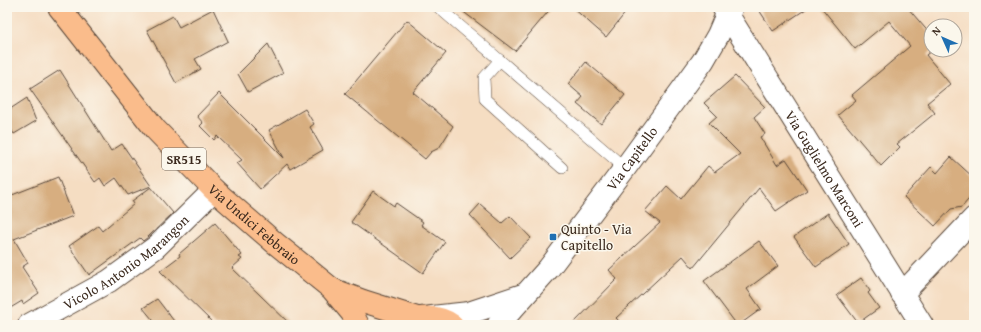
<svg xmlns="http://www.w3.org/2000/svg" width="981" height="332" viewBox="0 0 981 332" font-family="'Gentium Book Plus',serif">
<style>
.building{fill:#d7ae80}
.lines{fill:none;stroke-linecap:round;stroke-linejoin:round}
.service-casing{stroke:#574537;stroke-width:12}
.minor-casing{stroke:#574537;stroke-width:24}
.tertiary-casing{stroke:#574537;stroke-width:24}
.primary-casing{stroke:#574537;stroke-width:24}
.service{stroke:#fff;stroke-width:11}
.minor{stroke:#fff;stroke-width:22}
.tertiary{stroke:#fff;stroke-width:22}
.primary{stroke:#fabc8b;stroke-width:22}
.poi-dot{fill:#1f6fb2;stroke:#fbf7ec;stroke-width:1.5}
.labels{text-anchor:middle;stroke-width:3;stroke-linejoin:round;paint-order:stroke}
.shield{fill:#fbf7ec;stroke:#75685c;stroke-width:1}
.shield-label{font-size:13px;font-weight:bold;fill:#3b2a1e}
.street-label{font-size:14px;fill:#3b2a1e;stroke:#fbf7ec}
.poi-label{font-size:14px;fill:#3b2a1e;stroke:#fbf7ec;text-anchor:start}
</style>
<rect width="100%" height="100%" fill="#fbf7ec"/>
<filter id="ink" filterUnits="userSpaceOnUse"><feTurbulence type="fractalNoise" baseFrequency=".025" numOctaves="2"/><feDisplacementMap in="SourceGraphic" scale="8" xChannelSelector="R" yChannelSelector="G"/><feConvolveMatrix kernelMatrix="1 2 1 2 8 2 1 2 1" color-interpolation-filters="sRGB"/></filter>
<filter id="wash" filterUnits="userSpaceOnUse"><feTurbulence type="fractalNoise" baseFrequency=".012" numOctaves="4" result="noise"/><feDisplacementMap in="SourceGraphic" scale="16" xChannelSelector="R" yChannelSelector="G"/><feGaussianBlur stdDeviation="0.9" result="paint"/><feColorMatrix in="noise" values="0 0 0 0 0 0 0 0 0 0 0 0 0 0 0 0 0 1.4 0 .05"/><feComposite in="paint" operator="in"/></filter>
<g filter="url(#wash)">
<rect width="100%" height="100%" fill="#f5ddc2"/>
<g id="blocks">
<path class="building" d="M 457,7 L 552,7 L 515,51 Z
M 572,7 L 630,7 L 606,37 Z
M 757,7 L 809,7 L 773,31 Z
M 821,7 L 907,7 L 931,35 L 931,51 L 926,55 L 950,84 L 927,103 L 935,113 L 897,144 L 900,147 L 881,166 L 838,115 L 856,100 L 852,95 L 910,46 L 889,21 L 855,49 Z
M 213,9 L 228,41 L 195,59 L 201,69 L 176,83 L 147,30 L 173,16 L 179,27 Z
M 407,20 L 446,53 L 413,92 L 453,126 L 439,148 L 431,152 L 425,159 L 345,94 Z
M 268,44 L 283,73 L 248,92 L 238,74 Z
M 586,62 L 625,95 L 601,124 L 577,104 L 583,97 L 568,84 Z
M 60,70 L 111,151 L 122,144 L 151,186 L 128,195 L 116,178 L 105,186 L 100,178 L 95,182 L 30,89 Z
M 735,76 L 765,107 L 754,117 L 765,134 L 760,137 L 777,165 L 786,159 L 807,190 L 776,211 L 759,188 L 693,268 L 683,256 L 616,318 L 623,325 L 572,325 L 617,279 L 609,270 L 660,223 L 645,211 L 667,186 L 681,199 L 708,166 L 715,172 L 740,154 L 709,123 L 717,116 L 704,103 Z
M 219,93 L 284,158 L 269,130 L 305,109 L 314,124 L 310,127 L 323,150 L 290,169 L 287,164 L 260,189 L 237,163 L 242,160 L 217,136 L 214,140 L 200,126 L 203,123 L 197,116 Z
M 27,98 L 36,121 L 14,134 L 7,123 L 7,111 Z
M 951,157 L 974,178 L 974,193 L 962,207 L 951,209 L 935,226 L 904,197 L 931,167 L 937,173 Z
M 58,177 L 73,216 L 14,239 L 28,263 L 22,267 L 39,293 L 23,304 L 22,301 L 7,310 L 7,197 Z
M 151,187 L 173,213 L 148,237 L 143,241 L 140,238 L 89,275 L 69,246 L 98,226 L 102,231 L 134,204 L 132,201 Z
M 373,191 L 394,206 L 396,203 L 423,222 L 421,225 L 445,242 L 423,273 L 351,222 Z
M 480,204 L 502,223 L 510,216 L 531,238 L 510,258 L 470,215 Z
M 828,213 L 849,244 L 816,267 L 794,237 Z
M 215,223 L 242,255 L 239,257 L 242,259 L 232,268 L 291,325 L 215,325 L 160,271 L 180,256 L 179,254 Z
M 759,241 L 778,266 L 747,289 L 761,309 L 739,325 L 737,325 L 704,281 Z
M 861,278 L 870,291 L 868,293 L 879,308 L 858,323 L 837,295 Z
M 157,299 L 177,325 L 157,325 L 143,308 Z"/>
</g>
</g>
<g filter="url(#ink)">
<use href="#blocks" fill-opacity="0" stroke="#574537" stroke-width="1"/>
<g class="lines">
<defs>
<path id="service" d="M 438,7 L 625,168
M 500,60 L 484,78 L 485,99 L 562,168"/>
<g id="minor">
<path id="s1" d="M 723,7 L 922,325"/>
<path d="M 902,294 L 974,218"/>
<path id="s2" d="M 29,325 L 109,281 L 156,247 L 214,190"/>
</g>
<g id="tertiary">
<path d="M 432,317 L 469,313 L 523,295"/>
<path id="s3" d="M 498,325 L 549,268 L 625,168 L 703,61 L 718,35 L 727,14 L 732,7"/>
</g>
<g id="primary">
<path id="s4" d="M 59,7 L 155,129 L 214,190 L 275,243 L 332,289 L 352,313 L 358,325"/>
<path d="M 334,290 L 363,301 L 417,318"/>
<path d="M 402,322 C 419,317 438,314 452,325"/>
</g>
</defs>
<use href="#service" class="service-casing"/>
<use href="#minor" class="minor-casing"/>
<use href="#tertiary" class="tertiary-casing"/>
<use href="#primary" class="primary-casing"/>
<use href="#service" class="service"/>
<use href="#minor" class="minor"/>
<use href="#tertiary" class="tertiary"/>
<use href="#primary" class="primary"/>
</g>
</g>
<rect class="poi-dot" x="549" y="233" width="8" height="8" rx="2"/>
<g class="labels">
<rect class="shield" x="162" y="148" width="44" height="22" rx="3"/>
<g class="shield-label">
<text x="184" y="164">SR515</text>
</g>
<g class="street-label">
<text dy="5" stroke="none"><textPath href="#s3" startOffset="214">Via Capitello</textPath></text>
<text dy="5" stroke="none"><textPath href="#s1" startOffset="191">Via Guglielmo Marconi</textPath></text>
<text dy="5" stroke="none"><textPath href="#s4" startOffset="293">Via Undici Febbraio</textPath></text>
<text dy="5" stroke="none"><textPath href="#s2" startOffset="116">Vicolo Antonio Marangon</textPath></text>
</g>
<g class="poi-label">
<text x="561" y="234">Quinto - Via<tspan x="561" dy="16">Capitello</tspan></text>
</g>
</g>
<rect width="981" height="332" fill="none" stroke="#fbf7ec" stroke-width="24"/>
<g transform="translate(943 38) rotate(315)"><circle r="19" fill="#fbf7ec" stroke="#aea59a"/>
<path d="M0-3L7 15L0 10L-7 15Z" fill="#1f6fb2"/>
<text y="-6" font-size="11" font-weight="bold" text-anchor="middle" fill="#3b2a1e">N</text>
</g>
</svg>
